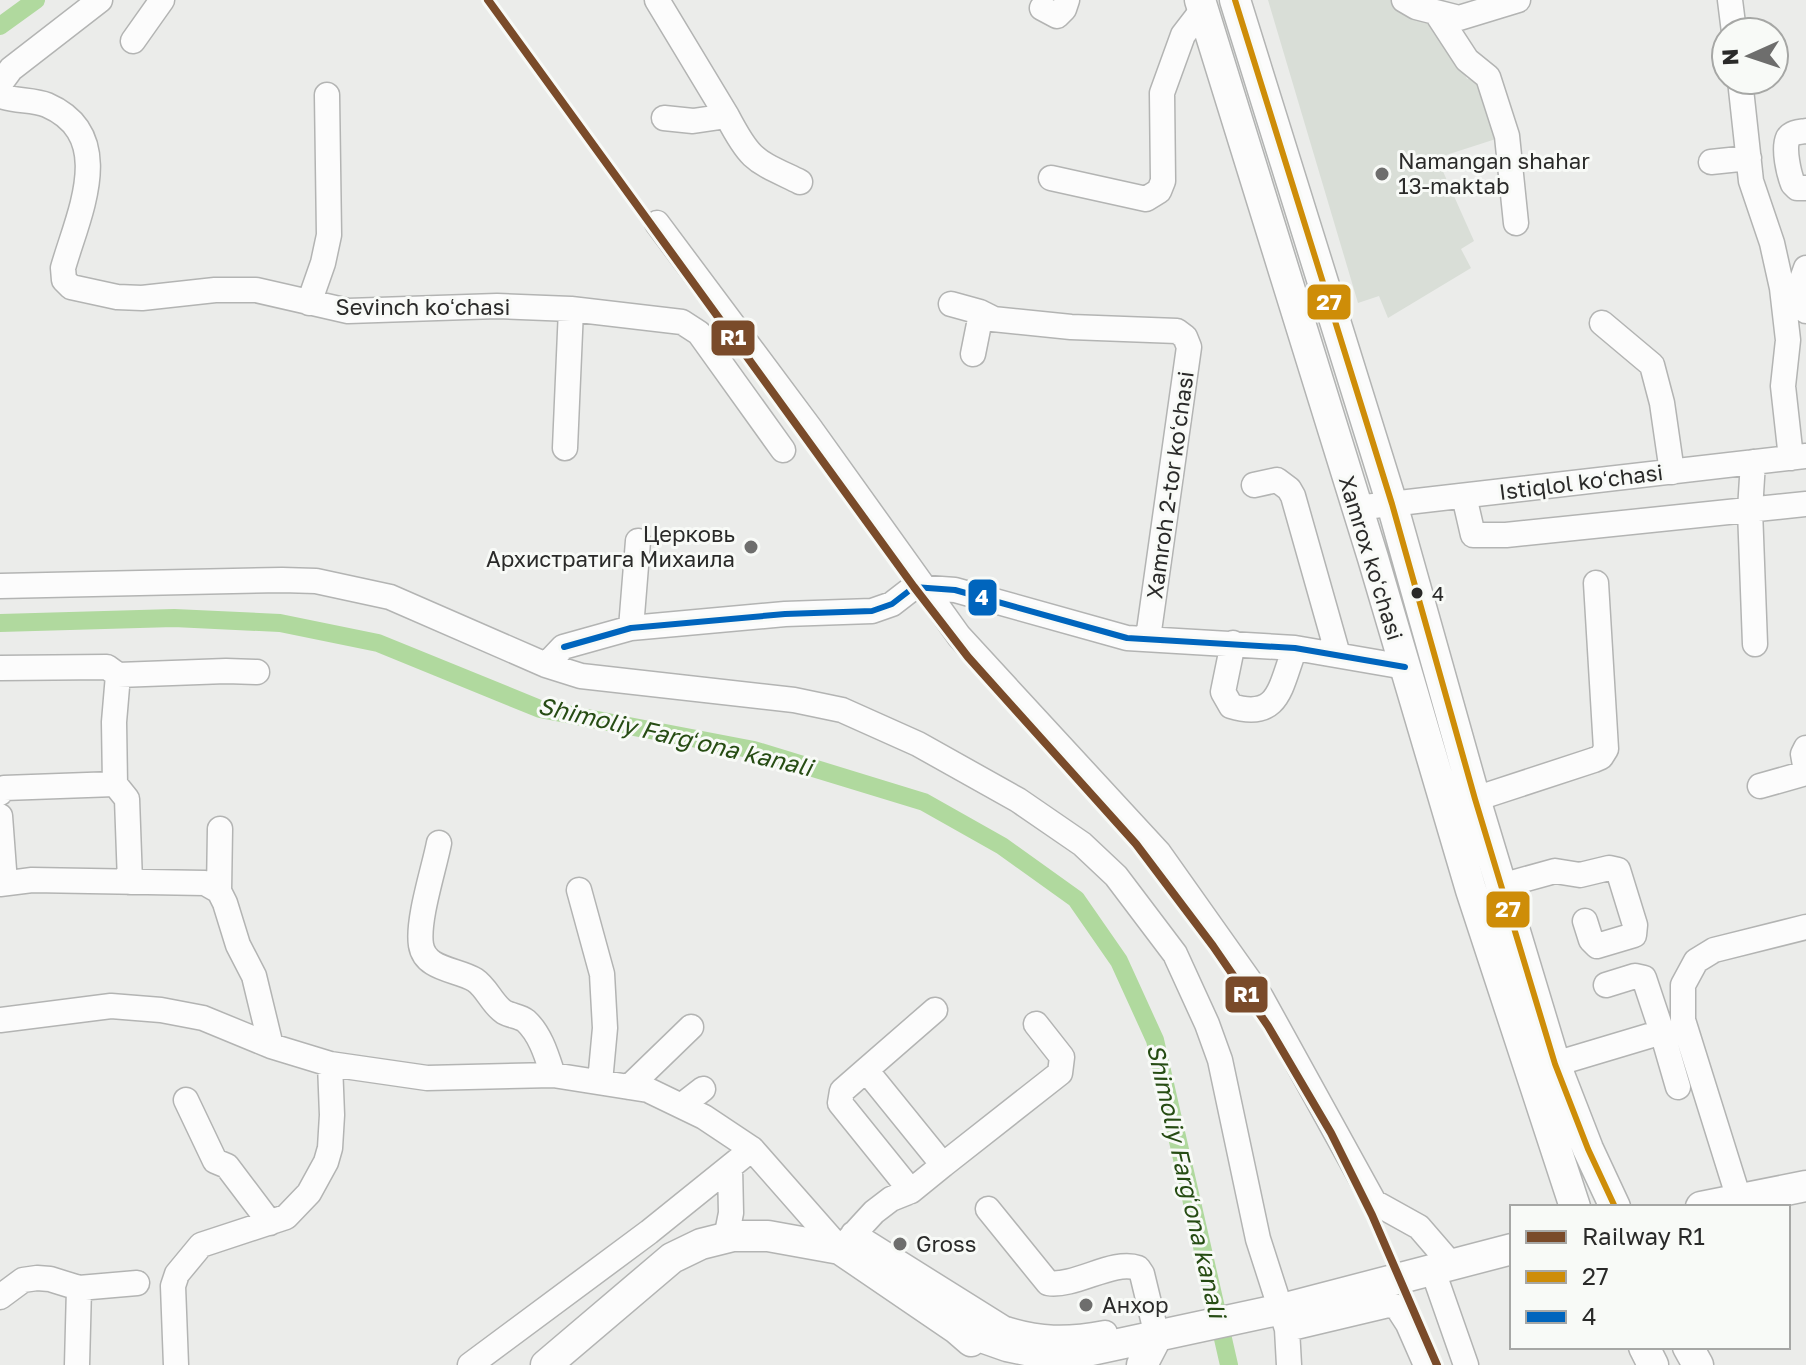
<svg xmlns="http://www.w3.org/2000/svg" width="1806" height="1365" viewBox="0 0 1806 1365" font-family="'Golos Text',sans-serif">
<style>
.built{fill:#d9ded7}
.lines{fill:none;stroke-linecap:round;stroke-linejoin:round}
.canal{stroke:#b0d99e;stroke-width:18}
.minor-casing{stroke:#b3b4b3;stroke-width:27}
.major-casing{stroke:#b3b4b3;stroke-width:33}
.minor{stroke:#fcfcfc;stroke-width:24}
.major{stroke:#fcfcfc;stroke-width:30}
.bus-1-casing{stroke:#f8faf7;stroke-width:12}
.bus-2-casing{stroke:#f8faf7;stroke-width:12}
.bus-1{stroke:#ce8d08;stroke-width:6}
.bus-2{stroke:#0065bd;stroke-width:6}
.rail-1-casing{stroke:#f8faf7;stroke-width:14}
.rail-1{stroke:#7a4b2a;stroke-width:8}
.poi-dot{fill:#6e6e6d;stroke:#f8faf7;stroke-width:3}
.bus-dot{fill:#2a2a29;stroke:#f8faf7;stroke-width:3}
.labels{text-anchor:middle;stroke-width:6;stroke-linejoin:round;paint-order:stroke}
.bus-label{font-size:20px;fill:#2a2a29;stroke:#f8faf7;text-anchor:start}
.poi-label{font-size:22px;fill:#2a2a29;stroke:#f8faf7;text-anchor:start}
.street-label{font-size:22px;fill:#2a2a29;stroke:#f8faf7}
.water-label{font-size:24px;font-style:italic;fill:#264c13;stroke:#f8faf7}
.line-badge{stroke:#f8faf7;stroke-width:3}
.badge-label{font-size:22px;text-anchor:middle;font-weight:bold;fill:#fff}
</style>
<rect width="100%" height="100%" fill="#ebecea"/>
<path class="built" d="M 1268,0 L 1401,0 L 1436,24 L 1453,48 L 1467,79 L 1480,75 L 1502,137 L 1437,158 L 1474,241 L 1461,249 L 1471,268 L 1388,318 L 1379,296 L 1358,303 Z"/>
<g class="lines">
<path class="canal" d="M 0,26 L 36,0
M 0,623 L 174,618 L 280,623 L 378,643 L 540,709 L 754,750 L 924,802 L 1002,846 L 1076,899 L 1119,961 L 1155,1040 L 1229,1365"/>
<defs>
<path id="minor" d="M 657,0 L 727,116 L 693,121 L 664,118
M 1404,0 L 1416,7 L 1459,18 L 1518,0
M 1730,0 L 1734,32
M 1042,8 L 1057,16 L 1064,9 L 1067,0
M 1437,14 L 1467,60 L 1488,77 L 1507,136 L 1516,223
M 133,41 L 162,0
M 1740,80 L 1751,181 L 1772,243 L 1782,288 L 1788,340 L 1783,386 L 1791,458
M 0,84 L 11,69 L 100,0
M 0,87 L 4,97 C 18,101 35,100 47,105 C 118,136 78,215 63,268 L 64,280 L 71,287 L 117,297 L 142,298 L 215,290 L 256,290 L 348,311 L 497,306 L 571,309 L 682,322 L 699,333 L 783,450
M 727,116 C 751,162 755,160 800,182
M 1806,131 C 1800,132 1792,132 1788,138 C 1783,149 1789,174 1793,184 L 1797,188 L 1806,188
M 1711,162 L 1749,158
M 1051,178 L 1146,199 L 1159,191 L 1163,181 L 1162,93 L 1183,35 L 1203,9
M 657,223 L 810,428 L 959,636 L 1159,853 L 1261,997 L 1374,1202 L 1419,1227 L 1451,1264
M 1806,268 L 1802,279 L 1806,311
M 309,303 L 323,263 L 329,235 L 327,95
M 951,304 L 980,312 L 992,318
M 1602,323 L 1652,365 L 1662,403 L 1672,472
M 973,354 L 979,324 L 983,318 L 1071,327 L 1177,331 L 1185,337 L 1189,347 L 1148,638
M 565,448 L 571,309
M 1753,462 L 1750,510 L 1755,644
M 1254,485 L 1277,480 L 1289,489 L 1293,496 L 1338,655
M 1464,496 L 1473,535 L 1506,535 L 1806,504
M 1356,508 L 1806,456
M 0,586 L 282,580 L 316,581 L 390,597 L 546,665 L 581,676 L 794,700 L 842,710 L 918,744 L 1018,800 L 1082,844 L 1116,876 L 1175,954 L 1207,1024 L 1220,1060 L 1258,1239 L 1287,1329 L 1289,1365
M 631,628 L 638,541
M 1233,643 L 1223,692 L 1231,706 C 1280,721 1280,686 1295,648
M 546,665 L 563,647 L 631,628 L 785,614 L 872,611 L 892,604 L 914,587 L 955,590 L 1127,638 L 1295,648 L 1405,667
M 0,668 L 107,667 L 118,675 L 226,671 L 257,672
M 118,675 L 114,722 L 115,784 L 127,799 L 130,882
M 1806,748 L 1803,754 L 1806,771
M 1760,786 L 1806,773
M 0,793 L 4,788 L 115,784
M 1475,799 L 1594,760 L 1601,757 L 1606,749 L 1596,583
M 0,816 L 5,883
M 439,843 C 434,869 417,920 421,945 C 425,970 457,969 475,980 C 487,988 492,1004 504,1012 C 511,1016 520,1016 526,1021 C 541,1035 547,1057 553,1075
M 0,884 L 32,880 L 205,883 L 219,891 L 225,903 L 238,945 L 254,976 L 271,1046
M 1501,886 L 1555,871 L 1580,875 L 1609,868 L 1618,870 L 1635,925 L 1634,935 L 1597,946 L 1591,940 L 1585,921
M 579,890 L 602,974 L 605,1028 L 600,1082
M 219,891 L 220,829
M 1606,985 L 1635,976 L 1644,978 L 1662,1032
M 0,1020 L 111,1006 L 161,1010 L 203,1018 L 271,1046 L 330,1064 L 427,1078 L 553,1075 L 648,1090 L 704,1117 L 752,1149 L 840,1249 L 874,1212 L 891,1199 L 911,1191 L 943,1165 L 866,1070 L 935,1010
M 1555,1064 L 1662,1032 L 1678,1087
M 866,1070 L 842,1091 L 840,1103 L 911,1191
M 629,1087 L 691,1027
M 186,1100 L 215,1161 L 227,1166 L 270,1223
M 681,1106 L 703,1089
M 943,1165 L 1060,1073 L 1062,1057 L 1036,1024
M 1739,1199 L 1683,1020 L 1683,985 L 1696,961 L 1714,950 L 1806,927
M 988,1209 L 1048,1283 C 1076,1287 1113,1259 1138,1268 L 1142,1274 L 1157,1336
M 853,1234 L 1003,1328 C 1038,1340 1068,1340 1105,1333
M 726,1238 L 731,1213 L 730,1167
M 1432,1268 L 1466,1365
M 0,1297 L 23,1280 L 37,1278 L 50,1279 L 79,1288 L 137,1283
M 1287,1329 L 1388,1305 L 1397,1307 L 1408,1324 L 1426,1365
M 77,1365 L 79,1288
M 176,1365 L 173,1286 L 177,1274 L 201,1245 L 286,1217 L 309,1193 L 326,1162 L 330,1148 L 332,1115 L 330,1064
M 470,1365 L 649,1232 L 752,1149"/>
<path id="major" d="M 1200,0 L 1373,558 L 1471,890 L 1575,1207
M 1235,0 L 1392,504 L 1475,799 L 1555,1064 L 1588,1149 L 1615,1207
M 1701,1207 L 1806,1186
M 956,1328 L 1007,1346 L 1059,1357 L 1282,1309 L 1512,1249
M 1644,1347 L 1653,1365
M 1688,1347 L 1698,1365
M 546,1365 L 672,1258 L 701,1244 L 733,1236 L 768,1236 L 840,1249 L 956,1328 L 971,1341
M 1142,1365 L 1157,1336"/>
</defs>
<use href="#minor" class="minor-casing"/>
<use href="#major" class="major-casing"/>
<use href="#minor" class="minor"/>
<use href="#major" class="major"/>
<defs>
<path id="bus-1" d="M 1235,0 L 1392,504 L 1475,799 L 1555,1064 L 1588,1149 L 1615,1207"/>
<path id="bus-2" d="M 564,647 L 631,628 L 785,614 L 872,611 L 892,604 L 914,587 L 955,590 L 1127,638 L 1295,648 L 1405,667"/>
</defs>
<use href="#bus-1" class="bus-1-casing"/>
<use href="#bus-2" class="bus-2-casing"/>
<use href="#bus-1" class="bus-1"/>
<use href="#bus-2" class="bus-2"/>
<defs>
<path id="rail-1" d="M 488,0 L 914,587 L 968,657 L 1136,844 L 1213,946 L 1268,1026 L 1331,1133 L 1372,1215 L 1437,1365"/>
</defs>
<use href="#rail-1" class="rail-1-casing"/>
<use href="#rail-1" class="rail-1"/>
</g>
<g class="poi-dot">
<circle cx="1382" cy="174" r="8"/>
<circle cx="751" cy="547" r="8"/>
<circle cx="900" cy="1244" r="8"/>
<circle cx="1086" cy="1305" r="8"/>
</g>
<circle class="bus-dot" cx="1417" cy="593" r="7"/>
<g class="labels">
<g class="bus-label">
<text x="1432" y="601">4</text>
</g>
<g class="poi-label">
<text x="1398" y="169">Namangan shahar<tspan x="1398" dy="25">13-maktab</tspan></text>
<text x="735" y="542" text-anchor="end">Церковь<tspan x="735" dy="25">Архистратига Михаила</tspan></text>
<text x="916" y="1252">Gross</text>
<text x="1102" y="1313">Анхор</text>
</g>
<g class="street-label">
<text x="423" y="315">Sevinch koʻchasi</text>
<text transform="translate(1581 482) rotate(-7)" y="8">Istiqlol koʻchasi</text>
<text transform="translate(1170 485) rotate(-82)" y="8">Xamroh 2-tor koʻchasi</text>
<text transform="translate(1371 558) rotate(73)" y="8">Xamrox koʻchasi</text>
</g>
<g class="water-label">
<text transform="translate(675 737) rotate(13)" y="8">Shimoliy Fargʻona kanali</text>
<text transform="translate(1186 1181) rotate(77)" y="8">Shimoliy Fargʻona kanali</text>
</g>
</g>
<g class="line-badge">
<rect x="1306" y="283" width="46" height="38" rx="8" fill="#ce8d08"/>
<rect x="710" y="319" width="46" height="38" rx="8" fill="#7a4b2a"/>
<rect x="967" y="578" width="31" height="39" rx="8" fill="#0065bd"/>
<rect x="1485" y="890" width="46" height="39" rx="8" fill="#ce8d08"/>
<rect x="1224" y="975" width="45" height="39" rx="8" fill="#7a4b2a"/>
</g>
<g class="badge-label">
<text x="1329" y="310">27</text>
<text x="733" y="345">R1</text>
<text x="982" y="605">4</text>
<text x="1508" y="917">27</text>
<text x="1246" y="1002">R1</text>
</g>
<rect x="1510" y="1205" width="280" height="144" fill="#f8faf7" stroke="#a6a7a5" stroke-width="2"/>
<rect x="1526" y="1231" width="40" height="12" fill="#7a4b2a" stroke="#a6a7a5" stroke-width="2"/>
<text x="1582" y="1245" font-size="24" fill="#2a2a29">Railway R1</text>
<rect x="1526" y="1271" width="40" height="12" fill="#ce8d08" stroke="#a6a7a5" stroke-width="2"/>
<text x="1582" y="1285" font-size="24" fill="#2a2a29">27</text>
<rect x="1526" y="1311" width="40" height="12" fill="#0065bd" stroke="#a6a7a5" stroke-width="2"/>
<text x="1582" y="1325" font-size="24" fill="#2a2a29">4</text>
<g transform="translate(1750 56) rotate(267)"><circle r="38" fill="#f8faf7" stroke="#a6a7a5" stroke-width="2"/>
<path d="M0-6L14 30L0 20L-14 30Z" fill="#6e6e6d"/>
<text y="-12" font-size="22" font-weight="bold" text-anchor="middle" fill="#2a2a29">N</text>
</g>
</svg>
